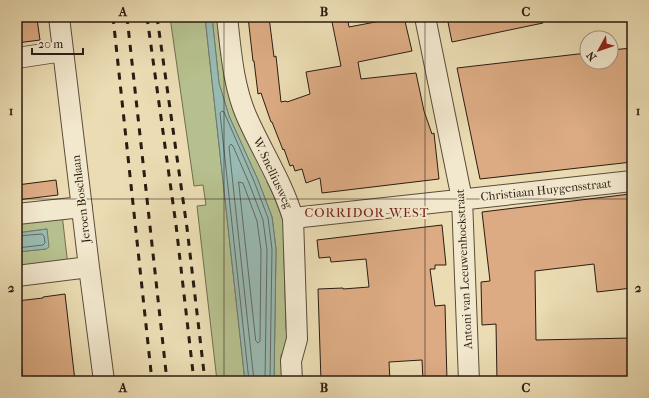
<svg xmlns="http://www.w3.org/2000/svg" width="649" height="398" viewBox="0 0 649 398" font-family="'IM FELL French Canon',serif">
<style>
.green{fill:#b6c08e;stroke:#706e50}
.water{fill:#99bab2;stroke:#6d7b72}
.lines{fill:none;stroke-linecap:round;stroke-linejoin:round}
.shore{stroke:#626b62;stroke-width:1}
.building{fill:#dcab83;stroke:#2b1c12}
.minor-casing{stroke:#5b4c3a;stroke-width:22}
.minor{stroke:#f2e8ce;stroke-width:20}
.rail{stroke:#2b1c12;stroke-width:3;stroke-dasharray:7 7;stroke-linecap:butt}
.grid{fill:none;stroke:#2b1c12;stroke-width:1;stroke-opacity:0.55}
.labels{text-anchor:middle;stroke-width:4;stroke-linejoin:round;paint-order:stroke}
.street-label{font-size:12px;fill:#2b1c12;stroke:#f2e8ce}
.neighbourhood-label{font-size:13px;letter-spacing:1px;fill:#7a1f14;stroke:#f2e8ce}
.neatline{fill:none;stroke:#2b1c12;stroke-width:1.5}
.grid-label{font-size:13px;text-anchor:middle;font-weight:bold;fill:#2b1c12}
</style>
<rect width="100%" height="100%" fill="#ebdcb3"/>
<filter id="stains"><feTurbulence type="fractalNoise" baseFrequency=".005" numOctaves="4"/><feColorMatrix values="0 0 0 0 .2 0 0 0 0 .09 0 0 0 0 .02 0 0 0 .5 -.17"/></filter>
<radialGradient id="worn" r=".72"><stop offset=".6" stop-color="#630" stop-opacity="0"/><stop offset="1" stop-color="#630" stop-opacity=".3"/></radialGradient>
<path class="green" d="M 170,17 L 205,17 L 245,381 L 217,381 L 197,206 L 206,205 L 203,185 L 194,186 Z
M 212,17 L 222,17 L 223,25 L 218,32 L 221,56 L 226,61 L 228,71 L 224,77 L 234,112 L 241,117 L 244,132 L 260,167 L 267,170 L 269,176 L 267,182 L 274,196 L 282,218 L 286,221 L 284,256 L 286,329 L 291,335 L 291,343 L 281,355 L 282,381 L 274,381 L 276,249 L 272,217 L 258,180 L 229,116 L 219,83 Z
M 62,214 L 68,266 L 17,272 L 17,252 L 46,249 L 47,229 L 17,233 L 17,220 Z"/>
<path class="water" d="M 205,17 L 212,17 L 219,83 L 229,116 L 258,180 L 272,217 L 276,249 L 274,381 L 245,381 Z
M 47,229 L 49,247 L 46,249 L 17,252 L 17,233 Z"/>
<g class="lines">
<path class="shore" d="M 239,182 L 243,183 L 257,221 L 261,250 L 260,341 L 258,343 L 256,341 Z
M 17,236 L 42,234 L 44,236 L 45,243 L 43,245 L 17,248
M 249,381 L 220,113 L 222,111 L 224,112 L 254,181 L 268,218 L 272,249 L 270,381
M 254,381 L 229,147 L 231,144 L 233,146 L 249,183 L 263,220 L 267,250 L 265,381"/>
</g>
<path class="building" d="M 248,17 L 269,17 L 274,57 L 276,56 L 281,102 L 286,101 L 287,102 L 310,94 L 306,72 L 341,66 L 331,17 L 347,17 L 349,27 L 386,20 L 385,17 L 404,17 L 412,51 L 358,62 L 361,79 L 416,73 L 424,111 L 432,134 L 434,133 L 439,179 L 322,193 L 320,178 L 306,183 L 302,169 L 295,171 L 293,165 L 290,166 L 284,149 L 283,150 L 272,122 L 271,122 L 261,93 L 258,94 L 254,61 L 253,61 Z
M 447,17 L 542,17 L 543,23 L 452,42 Z
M 37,19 L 40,40 L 17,43 L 17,21 Z
M 632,48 L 632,162 L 480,179 L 457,68 L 587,53 L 587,62 L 611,62 L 611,50 Z
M 56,180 L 58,195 L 17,200 L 17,185 Z
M 630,194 L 632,209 L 632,288 L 597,292 L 594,264 L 535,271 L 536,340 L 632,338 L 632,381 L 497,381 L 496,324 L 482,325 L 481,282 L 490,281 L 482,212 Z
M 442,225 L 446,265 L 435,265 L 435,269 L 430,269 L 435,306 L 445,305 L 447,381 L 423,381 L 422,360 L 389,362 L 390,381 L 321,381 L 318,289 L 343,288 L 343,289 L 369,287 L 366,259 L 331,262 L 330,257 L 319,258 L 317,240 Z
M 65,294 L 75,381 L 23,381 L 19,339 L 18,340 L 17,330 L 17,301 L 43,298 L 43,297 Z"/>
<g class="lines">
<defs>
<path id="minor" d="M 59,17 L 89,267 L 104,381
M 227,17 C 231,51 233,84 246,115 C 261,150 282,181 293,218 L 297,339 L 291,361 L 292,381
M 425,17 L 462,199 L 469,381
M 17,58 L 63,51
M 17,214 L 82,207
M 293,218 L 632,181
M 17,276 L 89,267"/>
</defs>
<use href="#minor" class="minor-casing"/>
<use href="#minor" class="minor"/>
<path class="rail" d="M 113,17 L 152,381
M 127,17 L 167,381
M 147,17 L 176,225 L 194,381
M 157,17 L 187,228 L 205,381"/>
</g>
<path class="grid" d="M 224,17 L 224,381M 425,17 L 425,381M 17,199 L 632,199"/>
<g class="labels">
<g class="street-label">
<text transform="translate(273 173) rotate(65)" y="4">W. Snelliusweg</text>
<text transform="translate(546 190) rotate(-6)" y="4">Christiaan Huygensstraat</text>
<text transform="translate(81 199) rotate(-97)" y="4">Jeroen Boschlaan</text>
<text transform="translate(464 269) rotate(-93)" y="4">Antoni van Leeuwenhoekstraat</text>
</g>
<g class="neighbourhood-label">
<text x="367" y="217">CORRIDOR-WEST</text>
</g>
</g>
<rect width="649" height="398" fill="none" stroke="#ebdcb3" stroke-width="44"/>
<g transform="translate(599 50) rotate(230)"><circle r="19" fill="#f2e8ce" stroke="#a29683"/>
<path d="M0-3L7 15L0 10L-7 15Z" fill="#8f2418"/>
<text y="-6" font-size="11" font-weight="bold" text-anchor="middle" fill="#2b1c12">N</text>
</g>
<path d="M32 48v6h51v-6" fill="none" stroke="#2b1c12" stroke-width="2"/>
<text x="38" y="48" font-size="12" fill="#2b1c12" stroke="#f2e8ce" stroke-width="3" paint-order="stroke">20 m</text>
<rect x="22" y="22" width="605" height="354" class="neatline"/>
<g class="grid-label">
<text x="123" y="16">A</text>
<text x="324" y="16">B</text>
<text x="526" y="16">C</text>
<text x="11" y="115">1</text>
<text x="638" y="115">1</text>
<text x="11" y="292">2</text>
<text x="638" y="292">2</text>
<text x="123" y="392">A</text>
<text x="324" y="392">B</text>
<text x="526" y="392">C</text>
</g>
<rect width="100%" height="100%" filter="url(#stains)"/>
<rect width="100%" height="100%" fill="url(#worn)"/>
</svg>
